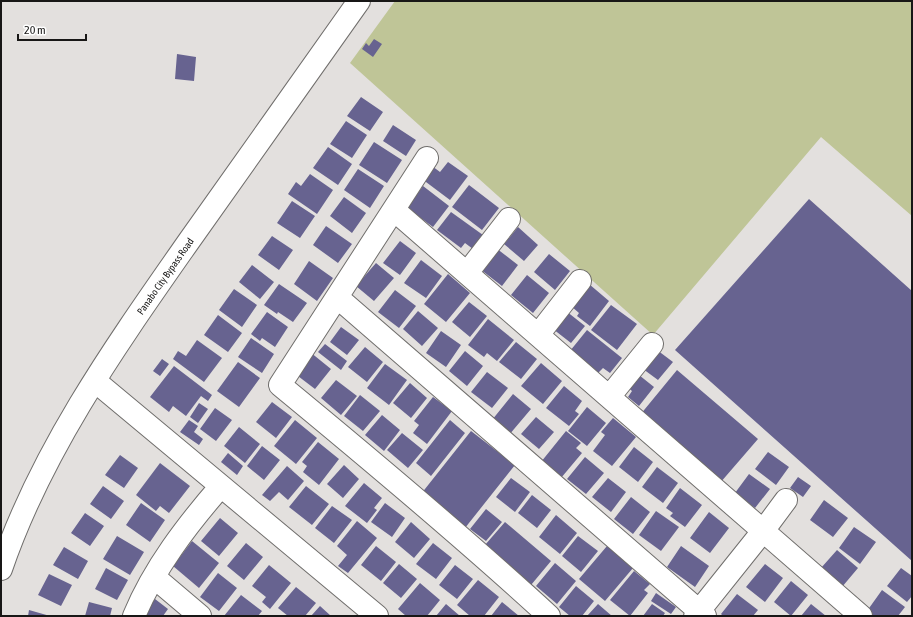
<svg xmlns="http://www.w3.org/2000/svg" width="913" height="617" viewBox="0 0 913 617" font-family="'Asap Condensed',sans-serif">
<style>
.green{fill:#bfc597}
.building{fill:#676390}
.lines{fill:none;stroke-linecap:round;stroke-linejoin:round}
.minor-casing{stroke:#706e6c;stroke-width:24}
.secondary-casing{stroke:#706e6c;stroke-width:24}
.minor{stroke:#fff;stroke-width:22}
.secondary{stroke:#fff;stroke-width:22}
.labels{text-anchor:middle;stroke-width:4;stroke-linejoin:round;paint-order:stroke}
.street-label{font-size:10px;fill:#181716;stroke:#fff}
</style>
<rect width="100%" height="100%" fill="#e3e0de"/>
<path class="green" d="M 395,1 L 912,1 L 912,216 L 821,137 L 653,335 L 350,63 Z"/>
<path class="building" d="M 374,39 L 382,44 L 373,57 L 362,49 L 366,43 L 369,46 Z
M 177,54 L 196,57 L 194,81 L 175,79 Z
M 361,97 L 383,112 L 370,131 L 347,116 Z
M 346,121 L 367,135 L 352,158 L 330,144 Z
M 393,125 L 416,140 L 406,156 L 383,141 Z
M 374,142 L 402,160 L 387,183 L 359,165 Z
M 328,147 L 352,164 L 338,185 L 313,168 Z
M 448,162 L 468,176 L 450,200 L 422,179 L 432,166 L 440,172 Z
M 358,169 L 384,186 L 370,208 L 344,190 Z
M 310,174 L 333,190 L 317,214 L 288,194 L 296,182 L 301,186 Z
M 469,185 L 499,208 L 482,230 L 452,207 Z
M 423,186 L 449,206 L 433,227 L 407,208 Z
M 344,197 L 366,213 L 352,233 L 330,216 Z
M 809,199 L 912,291 L 912,561 L 675,350 Z
M 292,201 L 315,216 L 300,238 L 277,223 Z
M 451,212 L 483,235 L 473,249 L 465,243 L 461,248 L 437,230 Z
M 326,226 L 352,244 L 338,263 L 313,245 Z
M 518,227 L 538,245 L 524,261 L 504,244 Z
M 272,236 L 293,250 L 279,270 L 258,255 Z
M 400,241 L 416,253 L 400,275 L 383,263 Z
M 496,248 L 518,265 L 502,286 L 480,269 Z
M 549,254 L 570,271 L 555,290 L 534,272 Z
M 421,260 L 442,276 L 426,298 L 404,283 Z
M 309,261 L 333,278 L 317,301 L 294,284 Z
M 376,263 L 394,278 L 374,301 L 356,286 Z
M 252,265 L 274,282 L 260,299 L 239,282 Z
M 448,274 L 470,293 L 446,322 L 424,304 Z
M 527,275 L 549,293 L 533,313 L 511,295 Z
M 279,284 L 307,303 L 293,322 L 278,312 L 277,314 L 264,305 Z
M 589,284 L 609,301 L 590,326 L 577,316 L 579,313 L 571,306 Z
M 234,289 L 257,305 L 242,327 L 219,310 Z
M 395,290 L 416,306 L 399,328 L 378,312 Z
M 469,302 L 487,316 L 470,337 L 452,322 Z
M 611,305 L 637,324 L 617,350 L 591,330 Z
M 418,311 L 438,328 L 422,346 L 403,329 Z
M 566,311 L 585,326 L 571,343 L 553,329 Z
M 267,312 L 288,327 L 275,347 L 262,338 L 260,341 L 251,334 Z
M 218,315 L 242,333 L 228,352 L 204,335 Z
M 488,319 L 514,340 L 497,361 L 487,353 L 484,357 L 468,345 Z
M 341,327 L 359,340 L 347,355 L 330,342 Z
M 587,330 L 622,358 L 610,373 L 603,368 L 598,373 L 570,351 Z
M 441,331 L 461,345 L 446,367 L 426,353 Z
M 251,338 L 274,354 L 262,373 L 238,357 Z
M 197,340 L 222,358 L 204,382 L 173,359 L 178,351 L 186,356 Z
M 516,342 L 537,359 L 521,379 L 499,362 Z
M 325,344 L 347,361 L 341,370 L 318,352 Z
M 365,347 L 383,362 L 367,382 L 348,367 Z
M 653,347 L 673,362 L 658,380 L 639,366 Z
M 465,351 L 483,366 L 467,386 L 449,371 Z
M 310,352 L 331,369 L 315,389 L 294,373 Z
M 162,359 L 169,364 L 160,376 L 153,371 Z
M 238,362 L 260,378 L 239,407 L 217,391 Z
M 541,363 L 562,381 L 543,404 L 521,386 Z
M 385,364 L 407,380 L 389,405 L 367,388 Z
M 174,366 L 212,395 L 208,401 L 201,396 L 186,416 L 173,406 L 169,412 L 150,397 Z
M 677,370 L 758,439 L 720,483 L 640,415 Z
M 634,371 L 654,387 L 639,406 L 628,397 L 632,391 L 624,384 Z
M 487,372 L 508,388 L 492,408 L 471,392 Z
M 336,380 L 357,396 L 341,415 L 321,398 Z
M 410,383 L 427,398 L 411,418 L 393,403 Z
M 564,386 L 582,401 L 575,411 L 579,414 L 569,426 L 546,408 Z
M 513,394 L 531,409 L 509,435 L 492,420 Z
M 360,395 L 380,411 L 363,431 L 344,416 Z
M 433,397 L 452,411 L 427,444 L 413,433 L 419,425 L 414,421 Z
M 272,402 L 292,417 L 276,438 L 256,422 Z
M 199,403 L 208,409 L 198,423 L 190,417 Z
M 587,407 L 606,423 L 587,446 L 568,431 Z
M 215,408 L 232,420 L 216,441 L 200,429 Z
M 382,415 L 400,430 L 384,451 L 365,435 Z
M 536,417 L 554,432 L 539,449 L 521,434 Z
M 613,418 L 636,437 L 612,466 L 593,451 L 605,435 L 601,432 Z
M 189,420 L 198,426 L 194,432 L 203,439 L 199,445 L 180,432 Z
M 295,420 L 317,438 L 296,464 L 274,446 Z
M 450,420 L 465,433 L 431,476 L 416,463 Z
M 239,427 L 260,444 L 245,463 L 224,446 Z
M 471,431 L 515,465 L 465,528 L 421,494 Z
M 566,431 L 581,443 L 576,448 L 582,453 L 561,478 L 541,462 Z
M 402,433 L 423,450 L 408,468 L 387,450 Z
M 318,442 L 339,459 L 319,485 L 303,472 L 307,466 L 302,462 Z
M 262,446 L 280,460 L 264,480 L 247,466 Z
M 634,447 L 653,462 L 638,482 L 619,467 Z
M 768,452 L 789,467 L 776,485 L 755,469 Z
M 228,453 L 243,466 L 237,475 L 221,462 Z
M 120,455 L 138,468 L 124,488 L 105,475 Z
M 585,457 L 604,473 L 586,494 L 567,479 Z
M 160,463 L 190,486 L 169,513 L 160,506 L 156,511 L 136,495 Z
M 344,465 L 359,479 L 343,498 L 327,484 Z
M 287,466 L 304,481 L 288,500 L 279,492 L 270,501 L 262,495 Z
M 657,467 L 678,483 L 663,503 L 642,487 Z
M 749,474 L 770,489 L 755,508 L 735,493 Z
M 798,477 L 811,486 L 803,497 L 790,488 Z
M 511,478 L 530,492 L 515,512 L 496,497 Z
M 608,478 L 626,492 L 611,512 L 592,497 Z
M 364,483 L 382,498 L 374,508 L 377,510 L 367,523 L 345,506 Z
M 103,486 L 124,501 L 111,519 L 90,504 Z
M 306,486 L 329,504 L 312,525 L 289,507 Z
M 680,488 L 702,505 L 685,527 L 670,516 L 673,513 L 666,508 Z
M 532,495 L 551,510 L 537,528 L 518,513 Z
M 631,497 L 650,512 L 633,534 L 614,519 Z
M 824,500 L 848,518 L 833,537 L 810,520 Z
M 141,503 L 165,520 L 150,542 L 126,525 Z
M 385,503 L 405,518 L 392,537 L 371,522 Z
M 332,506 L 352,520 L 334,543 L 315,528 Z
M 486,509 L 502,522 L 486,541 L 470,529 Z
M 656,511 L 679,527 L 661,551 L 639,535 Z
M 709,512 L 729,528 L 710,553 L 690,538 Z
M 85,513 L 104,526 L 90,546 L 71,533 Z
M 556,515 L 577,533 L 560,554 L 539,537 Z
M 220,518 L 238,533 L 219,556 L 201,541 Z
M 357,521 L 377,538 L 348,573 L 338,566 L 347,555 L 337,546 Z
M 411,522 L 430,539 L 414,558 L 395,542 Z
M 505,522 L 551,561 L 531,585 L 485,545 Z
M 854,527 L 876,542 L 860,564 L 839,548 Z
M 117,536 L 144,552 L 130,575 L 103,559 Z
M 578,536 L 598,551 L 581,572 L 562,556 Z
M 192,541 L 219,563 L 199,588 L 173,566 Z
M 246,543 L 263,557 L 244,580 L 227,566 Z
M 433,543 L 452,558 L 436,579 L 416,564 Z
M 376,546 L 396,562 L 381,581 L 361,565 Z
M 607,546 L 633,568 L 605,601 L 579,579 Z
M 681,546 L 709,566 L 695,587 L 667,567 Z
M 64,547 L 88,561 L 78,579 L 53,565 Z
M 837,550 L 858,568 L 842,587 L 821,568 Z
M 555,563 L 576,581 L 557,604 L 536,586 Z
M 399,564 L 417,579 L 401,598 L 383,583 Z
M 765,564 L 783,578 L 765,602 L 746,587 Z
M 269,565 L 291,583 L 270,609 L 262,602 L 266,597 L 252,586 Z
M 455,565 L 473,579 L 457,599 L 439,585 Z
M 106,568 L 128,580 L 117,600 L 95,589 Z
M 901,568 L 912,576 L 912,596 L 907,602 L 887,586 Z
M 634,571 L 650,584 L 644,590 L 648,593 L 630,616 L 610,600 Z
M 218,573 L 237,588 L 219,611 L 200,597 Z
M 49,574 L 72,585 L 61,606 L 38,595 Z
M 478,580 L 499,597 L 484,616 L 470,616 L 457,605 Z
M 791,581 L 808,595 L 791,616 L 774,602 Z
M 420,583 L 440,600 L 427,616 L 406,616 L 398,609 Z
M 576,586 L 594,601 L 582,616 L 570,616 L 559,607 Z
M 296,587 L 316,603 L 305,616 L 288,616 L 278,608 Z
M 882,590 L 905,607 L 898,616 L 874,616 L 867,611 Z
M 656,593 L 676,607 L 671,614 L 651,601 Z
M 737,594 L 758,610 L 753,616 L 723,616 L 721,614 Z
M 241,595 L 262,611 L 258,616 L 224,616 Z
M 155,599 L 168,609 L 163,616 L 142,616 Z
M 89,602 L 112,608 L 110,616 L 85,616 Z
M 502,602 L 519,616 L 491,616 Z
M 446,604 L 460,616 L 436,616 Z
M 598,604 L 612,616 L 587,616 Z
M 652,604 L 665,613 L 663,616 L 643,616 Z
M 811,604 L 826,616 L 801,616 Z
M 320,606 L 331,616 L 311,616 Z
M 29,610 L 50,616 L 28,616 Z"/>
<g class="lines">
<defs>
<path id="minor" d="M 427,158 L 280,385 C 371,460 462,536 549,616
M 394,210 L 861,616
M 467,273 L 509,219
M 337,297 L 705,616
M 538,335 L 580,281
M 95,381 L 377,616
M 609,397 L 652,344
M 154,577 L 200,616
M 134,616 C 154,568 187,525 221,486
M 695,616 L 763,531 L 786,500"/>
<path id="secondary" d="M 1,569 C 42,449 117,344 189,241 C 246,161 302,81 359,1"/>
</defs>
<use href="#minor" class="minor-casing"/>
<use href="#secondary" class="secondary-casing"/>
<use href="#minor" class="minor"/>
<use href="#secondary" class="secondary"/>
</g>
<g class="labels">
<g class="street-label">
<text transform="translate(165 276) rotate(-55)" y="4">Panabo City Bypass Road</text>
</g>
</g>
<rect width="913" height="617" fill="none" stroke="#181716" stroke-width="4"/>
<path d="M18 34v6h68v-6" fill="none" stroke="#181716" stroke-width="2"/>
<text x="24" y="34" font-size="12" fill="#181716" stroke="#ffffff" stroke-width="3" paint-order="stroke">20 m</text>
</svg>
